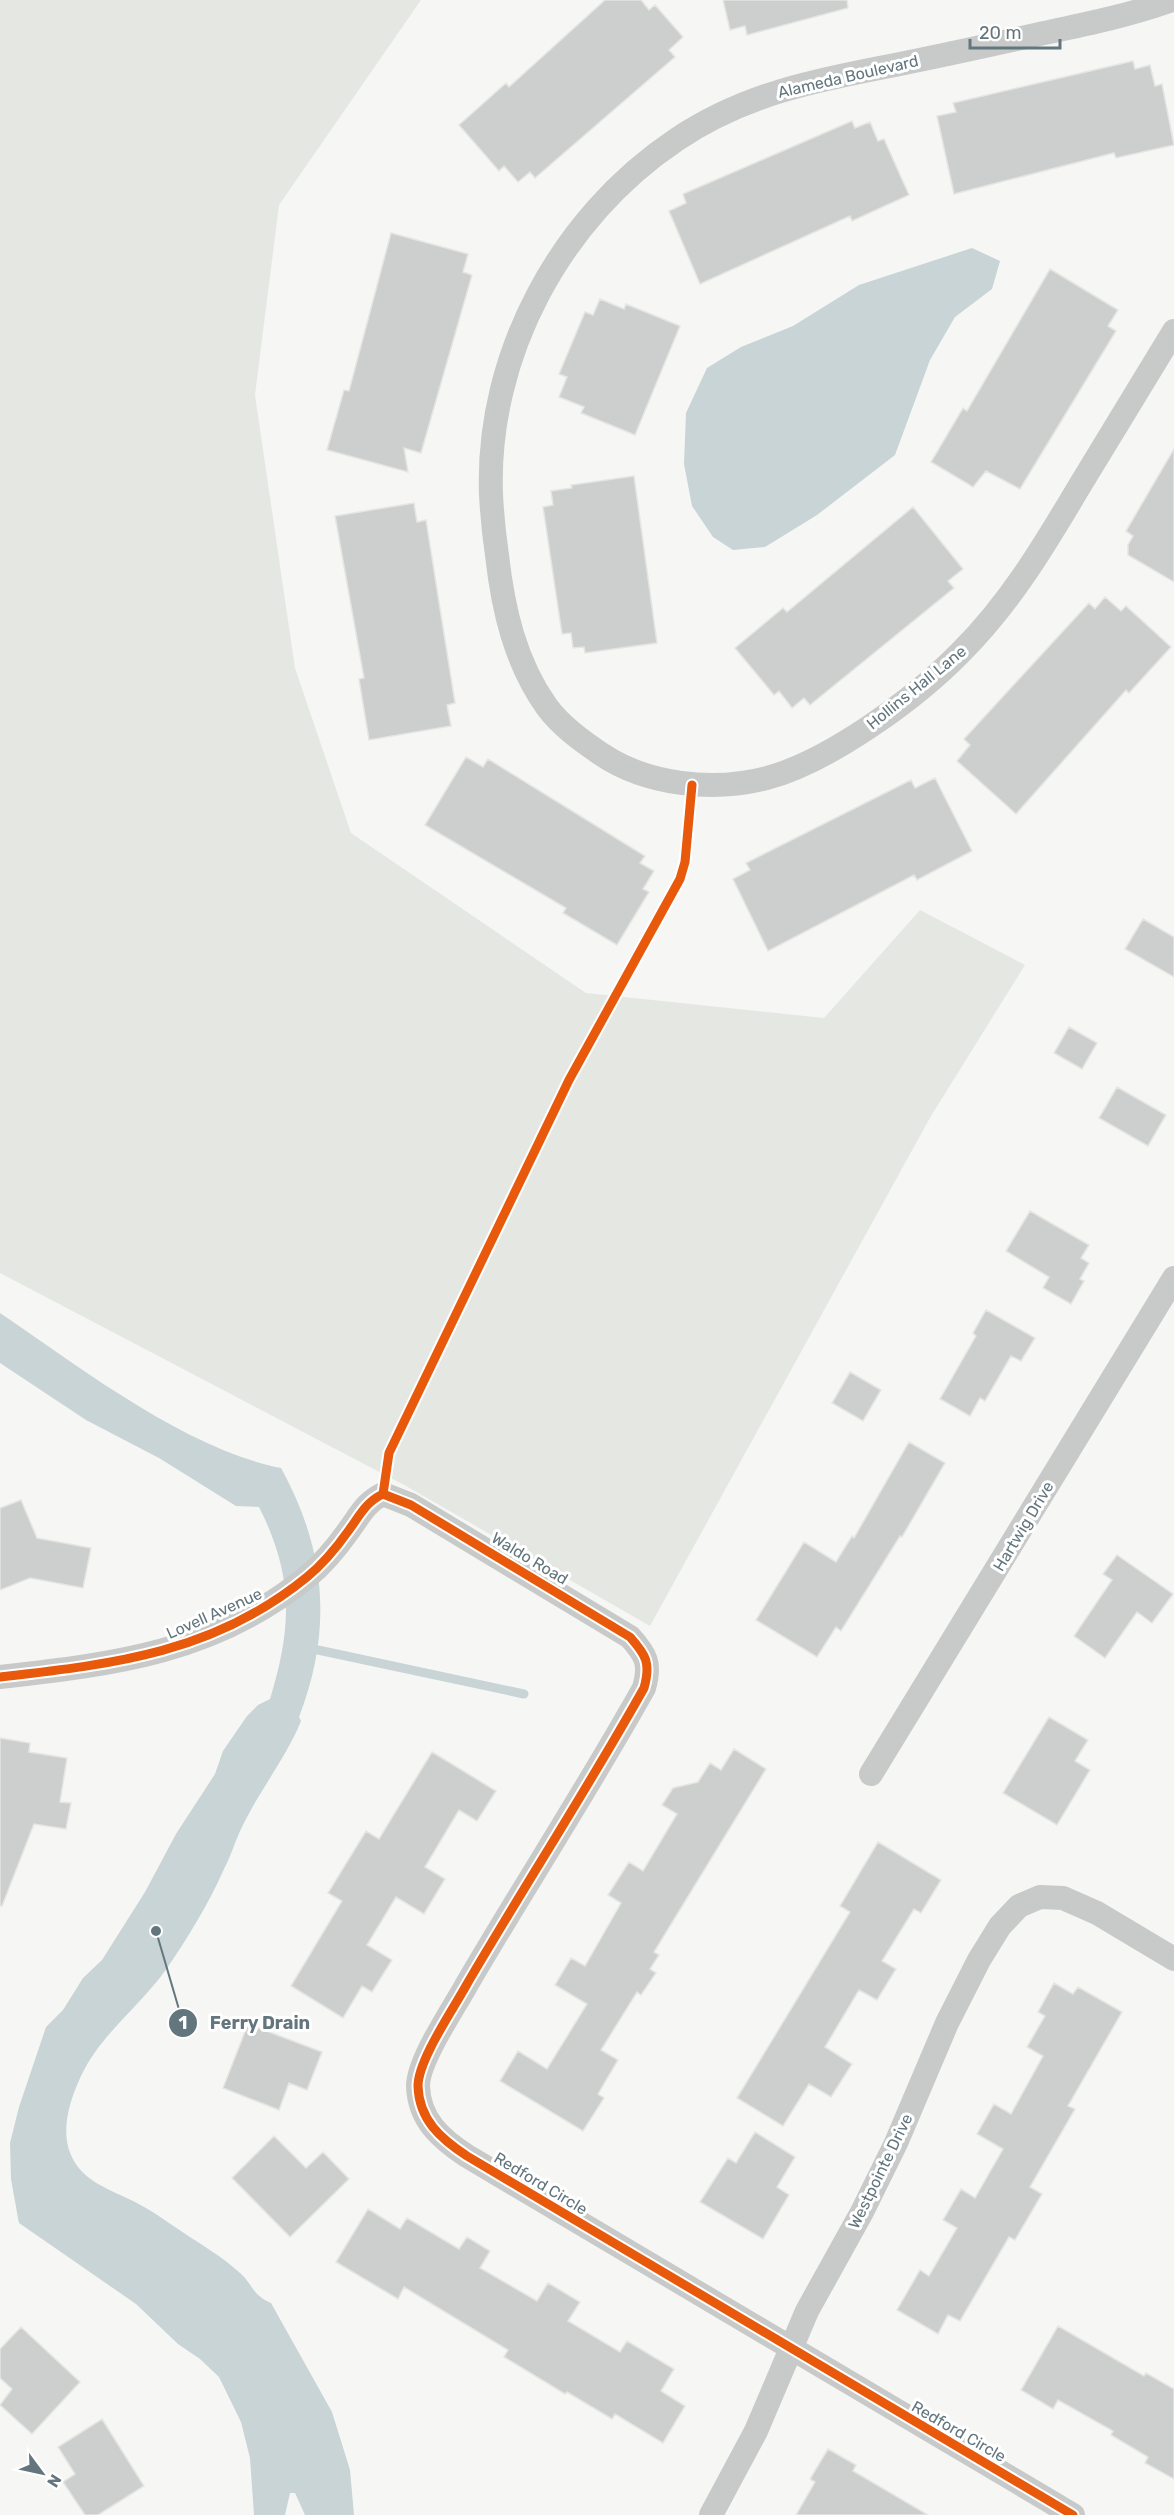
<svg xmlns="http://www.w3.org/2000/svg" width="1174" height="2515" viewBox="0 0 1174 2515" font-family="Rubik,sans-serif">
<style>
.green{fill:#e5e8e2}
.water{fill:#c8d4d5}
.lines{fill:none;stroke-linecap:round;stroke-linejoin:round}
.stream{stroke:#c8d4d5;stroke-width:9}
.building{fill:#cdcfcf;stroke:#e5e5e4;stroke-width:1.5}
.street{stroke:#c8caca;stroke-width:24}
.cycleway-casing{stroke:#fff;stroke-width:13}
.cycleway{stroke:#e8590c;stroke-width:9}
.labels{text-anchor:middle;stroke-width:6;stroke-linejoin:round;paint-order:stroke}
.street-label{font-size:16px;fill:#63767e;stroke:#fff}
.leader{fill:none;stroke:#63767e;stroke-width:2}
.callout-dot{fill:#63767e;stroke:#fff;stroke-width:2}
.mark-label{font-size:18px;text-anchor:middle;font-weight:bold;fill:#fff}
.callout-label{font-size:18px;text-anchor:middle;font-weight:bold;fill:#63767e;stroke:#fff;stroke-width:6;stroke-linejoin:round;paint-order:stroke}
</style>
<rect width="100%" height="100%" fill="#f6f6f5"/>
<path class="green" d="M 0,0 L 421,0 L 279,205 L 255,395 L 295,668 L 351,833 L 586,993 L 824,1018 L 920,910 L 1025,965 L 931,1116 L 650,1626 L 406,1486 L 0,1273 Z"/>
<path class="water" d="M 972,248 L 1000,261 L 992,289 L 955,317 L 930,360 L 895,455 L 817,515 L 765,547 L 733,550 L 713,537 L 692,506 L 684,464 L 686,413 L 707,368 L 741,347 L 793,326 L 859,285 Z
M 0,1313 C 80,1367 185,1449 281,1468 C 326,1550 333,1629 299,1717 L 301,1721 C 286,1758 259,1791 242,1827 C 235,1841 231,1856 224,1869 C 208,1905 187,1939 165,1971 C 138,2008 101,2034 81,2076 C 70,2099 60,2131 71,2155 C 82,2182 112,2190 135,2202 C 151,2210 166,2221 181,2231 C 200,2244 223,2257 240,2273 C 254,2286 252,2295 271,2303 L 332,2412 L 350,2470 L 354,2515 L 305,2515 L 295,2493 L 290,2493 L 285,2515 L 254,2515 L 250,2458 L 241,2422 L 219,2377 L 200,2359 L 178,2344 L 136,2304 L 19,2223 L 18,2218 L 11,2179 L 10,2143 L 19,2107 L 46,2027 L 63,2010 L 83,1978 L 102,1960 L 145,1892 L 176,1834 L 215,1774 L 223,1751 L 247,1716 L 258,1705 L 270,1699 C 292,1627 294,1576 259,1507 L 236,1506 L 159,1458 L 86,1420 L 0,1363 Z"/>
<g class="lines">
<path class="stream" d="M 318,1650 L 524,1694"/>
</g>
<path class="building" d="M 605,0 L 641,0 L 649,10 L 655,5 L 683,37 L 669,50 L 675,57 L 535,178 L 530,172 L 518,182 L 504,166 L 499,171 L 459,125 L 506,83 L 509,87 Z
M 723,0 L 847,0 L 848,8 L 747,35 L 745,26 L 730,30 Z
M 1133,61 L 1135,69 L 1150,65 L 1155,86 L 1162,84 L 1174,145 L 1116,158 L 1114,153 L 954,194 L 937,116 L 956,112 L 953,103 Z
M 852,121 L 855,128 L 870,122 L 878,141 L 884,139 L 909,195 L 852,221 L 850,216 L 700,284 L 669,211 L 686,203 L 683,194 Z
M 391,233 L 468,254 L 463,272 L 472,275 L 421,453 L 404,448 L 408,472 L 327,450 L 344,390 L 349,391 Z
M 1050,269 L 1118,310 L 1108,326 L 1116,331 L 1020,489 L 986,471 L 973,487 L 931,462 L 963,408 L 967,411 Z
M 600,299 L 624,309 L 626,304 L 680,326 L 635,435 L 581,413 L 584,407 L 559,397 L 567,377 L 559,374 L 585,312 L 593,315 Z
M 1174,449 L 1174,582 L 1128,555 L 1128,545 L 1133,536 L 1126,531 Z
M 634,476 L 657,643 L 585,653 L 584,647 L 573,648 L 571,633 L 562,634 L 543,507 L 553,505 L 551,491 L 572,488 L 571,485 Z
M 414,503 L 417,522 L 426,520 L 455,703 L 447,705 L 451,726 L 369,740 L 359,679 L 364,678 L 335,516 Z
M 913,507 L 963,569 L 948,581 L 954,588 L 810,705 L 804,698 L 792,708 L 779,691 L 774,695 L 735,648 L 783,608 L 787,612 Z
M 1105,597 L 1121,611 L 1126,606 L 1171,647 L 1129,693 L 1126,690 L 1016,814 L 957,761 L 970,745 L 964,739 L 1089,603 L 1095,609 Z
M 466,757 L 483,767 L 488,759 L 645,856 L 640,863 L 654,871 L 643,889 L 649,892 L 617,945 L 563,913 L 566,908 L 425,825 Z
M 935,778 L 972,851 L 917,880 L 914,875 L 768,951 L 733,879 L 750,870 L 746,863 L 911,780 L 915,788 Z
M 1143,919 L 1174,937 L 1174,977 L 1125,949 Z
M 1069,1027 L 1097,1043 L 1082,1069 L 1054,1053 Z
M 1117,1087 L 1166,1115 L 1148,1146 L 1099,1118 Z
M 1030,1211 L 1089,1245 L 1081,1258 L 1089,1263 L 1080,1279 L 1084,1281 L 1071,1304 L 1043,1288 L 1049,1277 L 1006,1251 Z
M 986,1310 L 1035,1338 L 1021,1361 L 1011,1356 L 985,1401 L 980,1398 L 970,1416 L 940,1399 L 976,1336 L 973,1333 Z
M 850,1372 L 881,1390 L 863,1421 L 832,1403 Z
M 909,1442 L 945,1463 L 902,1537 L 900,1536 L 841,1631 L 836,1627 L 817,1657 L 756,1620 L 804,1542 L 836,1562 L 852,1536 L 854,1538 Z
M 21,1500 L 37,1538 L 91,1548 L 83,1588 L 30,1578 L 0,1590 L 0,1508 Z
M 1117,1555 L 1173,1594 L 1152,1623 L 1137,1612 L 1105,1658 L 1074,1636 L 1112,1580 L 1103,1574 Z
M 1049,1717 L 1088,1740 L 1075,1761 L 1090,1770 L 1057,1825 L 1003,1793 Z
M 0,1738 L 30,1743 L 29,1752 L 67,1758 L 60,1802 L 71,1803 L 66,1829 L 34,1824 L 2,1906 L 0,1906 Z
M 734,1749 L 766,1769 L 654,1952 L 659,1955 L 650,1969 L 656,1973 L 641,1995 L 637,1992 L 601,2050 L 618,2060 L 598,2094 L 604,2098 L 583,2131 L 500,2081 L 518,2051 L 547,2069 L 587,2004 L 555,1985 L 571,1958 L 585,1966 L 621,1903 L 608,1895 L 629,1862 L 643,1871 L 677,1814 L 662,1805 L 673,1788 L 698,1782 L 710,1763 L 721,1770 Z
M 432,1752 L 496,1791 L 477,1821 L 459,1810 L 425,1867 L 445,1879 L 424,1914 L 396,1897 L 367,1945 L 392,1960 L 372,1992 L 362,1986 L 343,2018 L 291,1986 L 342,1901 L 328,1893 L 366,1831 L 379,1839 Z
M 878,1842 L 941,1880 L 921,1913 L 914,1909 L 882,1961 L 896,1969 L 877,2000 L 859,1990 L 825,2047 L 852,2064 L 831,2097 L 809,2084 L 783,2126 L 737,2098 L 850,1912 L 840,1906 Z
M 1054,1983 L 1073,1994 L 1078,1987 L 1122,2012 L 1068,2106 L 1075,2109 L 1030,2187 L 1042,2194 L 1015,2240 L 1009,2237 L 960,2321 L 948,2315 L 938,2334 L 897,2310 L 920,2270 L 929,2276 L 957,2228 L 943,2220 L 961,2189 L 975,2198 L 1003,2149 L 977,2134 L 994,2104 L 1011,2114 L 1043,2056 L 1027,2047 L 1045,2016 L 1038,2012 Z
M 248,2024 L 322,2052 L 307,2090 L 289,2083 L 279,2110 L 223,2088 Z
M 755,2132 L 795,2157 L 777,2187 L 789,2195 L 763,2239 L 700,2202 L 728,2158 L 736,2163 Z
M 274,2136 L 306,2168 L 323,2152 L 349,2179 L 290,2237 L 232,2178 Z
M 368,2209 L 400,2229 L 407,2218 L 459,2249 L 467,2237 L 490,2251 L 480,2268 L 537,2301 L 548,2283 L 580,2302 L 568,2321 L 620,2352 L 627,2341 L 674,2369 L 661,2391 L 685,2406 L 663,2443 L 615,2414 L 612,2419 L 567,2392 L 565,2394 L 504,2357 L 508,2350 L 404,2287 L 398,2299 L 336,2262 Z
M 1058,2326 L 1144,2376 L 1146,2373 L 1174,2389 L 1174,2479 L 1145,2463 L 1148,2457 L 1111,2435 L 1113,2431 L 1058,2400 L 1053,2409 L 1021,2390 Z
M 21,2327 L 80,2382 L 32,2434 L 0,2405 L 12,2389 L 0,2378 L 0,2349 Z
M 102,2419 L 144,2486 L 98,2515 L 85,2515 L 63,2482 L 75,2474 L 58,2447 Z
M 828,2449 L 856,2465 L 853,2471 L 928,2515 L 796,2515 L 815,2482 L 810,2479 Z"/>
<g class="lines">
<path class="street" d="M 1172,0 C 1131,15 1087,24 1044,33 C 995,44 945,55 895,65 C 816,80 744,94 676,140 C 561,217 486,355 491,494 C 492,514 494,535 497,555 C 503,609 515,662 547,707 C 561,726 582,741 601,754 C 647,785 713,792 767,778 C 830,761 916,698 961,652 C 1010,603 1044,546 1079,487 C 1111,435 1142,383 1174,331
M 0,1677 C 114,1664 214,1653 307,1577 C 323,1564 337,1547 349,1530 C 360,1515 366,1502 383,1494 L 411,1505 L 630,1637 C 646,1655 651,1663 644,1688 C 588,1788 525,1885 467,1984 C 454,2008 418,2060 418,2086 C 419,2120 441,2139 467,2156 L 1073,2515
M 871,1774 L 1174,1278
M 711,2515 L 756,2431 L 807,2311 L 862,2212 L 896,2143 L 947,2023 L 979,1960 L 1000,1926 L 1019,1906 L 1040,1897 L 1063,1898 L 1097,1913 L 1174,1959"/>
<defs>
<path id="cycleway" d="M 383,1494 L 389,1453 L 569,1080 L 680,879 L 685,862 L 692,785
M 0,1677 C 114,1664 214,1653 307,1577 C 323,1564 337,1547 349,1530 C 360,1515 366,1502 383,1494 L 411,1505 L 630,1637 C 646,1655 651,1663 644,1688 C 588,1788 525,1885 467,1984 C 454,2008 418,2060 418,2086 C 419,2120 441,2139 467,2156 L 1073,2515"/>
</defs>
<use href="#cycleway" class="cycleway-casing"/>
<use href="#cycleway" class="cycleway"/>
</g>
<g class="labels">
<g class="street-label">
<text transform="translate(848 76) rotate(-13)" y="6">Alameda Boulevard</text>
<text transform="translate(916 687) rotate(-39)" y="6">Hollins Hall Lane</text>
<text transform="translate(1023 1526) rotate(-59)" y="6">Hartwig Drive</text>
<text transform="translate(530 1558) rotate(31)" y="6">Waldo Road</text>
<text transform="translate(214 1613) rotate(-24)" y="6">Lovell Avenue</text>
<text transform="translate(880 2171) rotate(-64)" y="6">Westpointe Drive</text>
<text transform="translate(541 2183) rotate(31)" y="6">Redford Circle</text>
<text transform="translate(959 2431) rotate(30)" y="6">Redford Circle</text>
</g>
</g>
<path class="leader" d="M156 1931L183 2023"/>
<g class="callout-dot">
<circle cx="156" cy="1931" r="6"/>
<circle cx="183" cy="2023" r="15"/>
</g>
<g class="mark-label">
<text x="183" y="2029">1</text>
</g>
<g class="callout-label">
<text x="260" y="2029">Ferry Drain</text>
</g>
<g transform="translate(42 2473) rotate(123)" stroke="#ffffff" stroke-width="4.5" paint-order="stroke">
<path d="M0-4.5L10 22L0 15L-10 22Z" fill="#63767e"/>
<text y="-9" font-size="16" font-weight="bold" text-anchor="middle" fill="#63767e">N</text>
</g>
<path d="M970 39v9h90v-9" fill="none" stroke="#63767e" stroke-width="3"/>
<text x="979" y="39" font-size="18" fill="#63767e" stroke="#ffffff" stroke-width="4.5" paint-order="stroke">20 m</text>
</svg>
